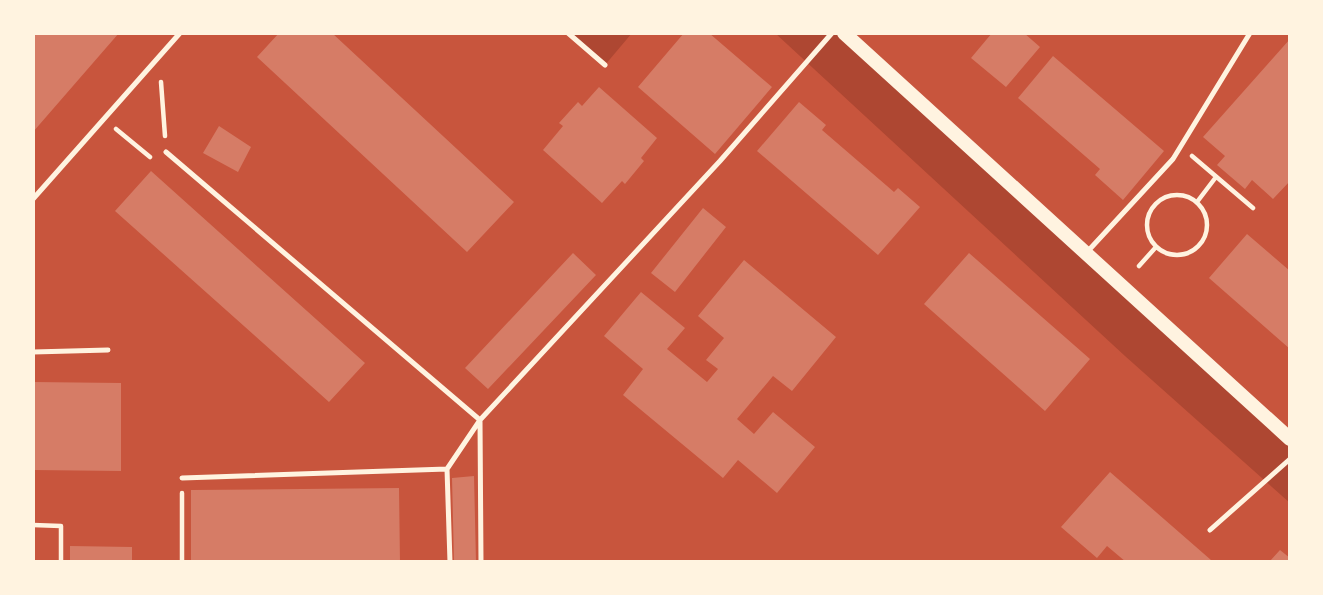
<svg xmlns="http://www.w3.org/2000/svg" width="1323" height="595" viewBox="0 0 1323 595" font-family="'Fira Sans',sans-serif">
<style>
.green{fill:#ae4732}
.building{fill:#d67c66}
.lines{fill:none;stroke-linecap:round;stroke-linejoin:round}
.path{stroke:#fff3e0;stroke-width:4.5}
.service{stroke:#fff3e0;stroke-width:5}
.secondary{stroke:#fff3e0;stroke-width:14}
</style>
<rect width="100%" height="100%" fill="#c8553d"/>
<path class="green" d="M 568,33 L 632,33 L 605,65 Z
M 775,33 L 844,33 L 1290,439 L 1290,503 L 1125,356 Z"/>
<path class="building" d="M 33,33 L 119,33 L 33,132 Z
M 279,33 L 332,33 L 514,202 L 467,252 L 257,57 Z
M 684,33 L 709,33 L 772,87 L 715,154 L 638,87 Z
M 992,33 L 1024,33 L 1040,47 L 1006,87 L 971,58 Z
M 1290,39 L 1290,181 L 1273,199 L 1252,180 L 1245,189 L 1217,165 L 1225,156 L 1203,137 Z
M 1053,56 L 1164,151 L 1123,200 L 1095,175 L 1100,169 L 1018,98 Z
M 599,87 L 657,138 L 641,158 L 644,161 L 625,184 L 622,181 L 602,203 L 543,150 L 563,126 L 559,123 L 578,102 L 582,106 Z
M 799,102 L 826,125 L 822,130 L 894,192 L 898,188 L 920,207 L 878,255 L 757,151 Z
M 219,126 L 251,147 L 238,172 L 203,153 Z
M 151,171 L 365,363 L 329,402 L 115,211 Z
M 703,208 L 726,227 L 675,292 L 651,273 Z
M 1247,234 L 1290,271 L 1290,349 L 1209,278 Z
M 573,253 L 596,275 L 488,389 L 465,368 Z
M 969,253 L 1090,359 L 1045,411 L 924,304 Z
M 744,260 L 836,337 L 792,391 L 773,376 L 737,419 L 754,434 L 773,412 L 815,447 L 777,493 L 738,460 L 723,478 L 623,395 L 643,369 L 604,336 L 641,292 L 685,328 L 667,349 L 707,382 L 718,369 L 706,360 L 724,338 L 698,316 Z
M 33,382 L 121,383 L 121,471 L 33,470 Z
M 1110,472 L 1211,560 L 1209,562 L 1126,562 L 1107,546 L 1097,558 L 1061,527 Z
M 474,476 L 476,562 L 454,562 L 452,478 Z
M 399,488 L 400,562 L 191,562 L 191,490 Z
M 70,546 L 132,547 L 132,562 L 70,562 Z
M 1280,550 L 1290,558 L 1290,562 L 1269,562 Z"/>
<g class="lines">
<path class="path" d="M 161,82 L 165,136
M 116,129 L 150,157
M 1192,156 L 1253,208
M1147 225a30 30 0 1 1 60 0a30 30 0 1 1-60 0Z
M 1197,202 L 1216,177
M 1139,266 L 1156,247
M 33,525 L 61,526 L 61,562
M 182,562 L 182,493"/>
<path class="service" d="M 568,33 L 605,65
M 166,152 L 480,420 L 481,562
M 33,199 L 180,33
M 1088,251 L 1173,159 L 1250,33
M 33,352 L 108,350
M 447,469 L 480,420 L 720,161 L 832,33
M 182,478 L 447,469 L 450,562
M 1210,530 L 1290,459"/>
<path class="secondary" d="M 844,33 L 1290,439"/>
</g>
<rect width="1323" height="595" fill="none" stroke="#fff3e0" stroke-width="70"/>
</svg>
